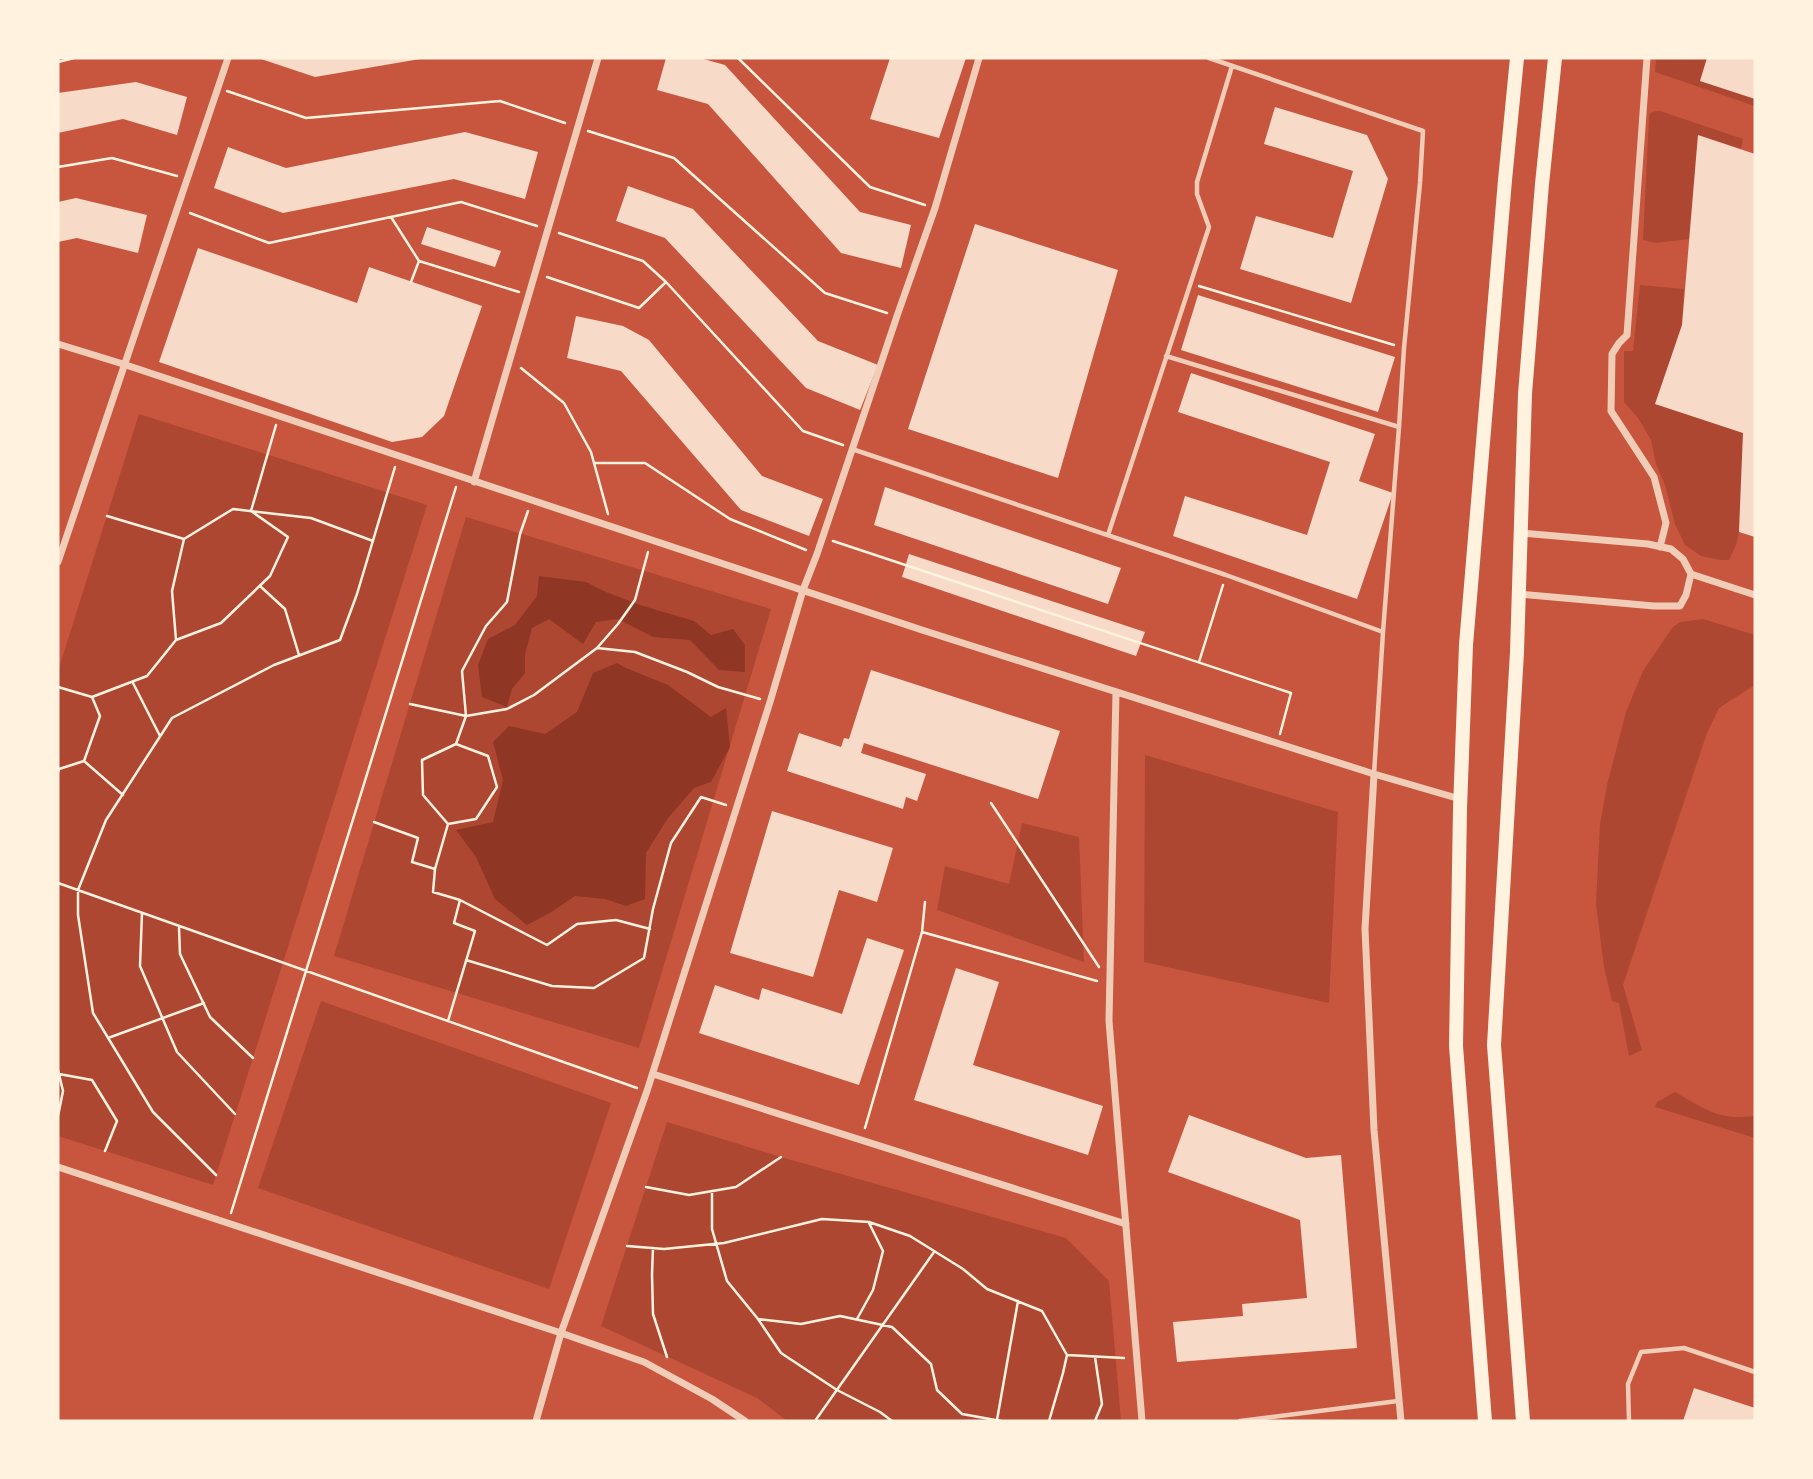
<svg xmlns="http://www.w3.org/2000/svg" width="1813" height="1479" viewBox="0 0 1813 1479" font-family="'Golos Text',sans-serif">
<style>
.green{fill:#ae4732}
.water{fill:#8f3625}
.building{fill:#f7dbc8}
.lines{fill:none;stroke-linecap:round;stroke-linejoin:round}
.path{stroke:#fff3e0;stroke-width:2.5}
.service{stroke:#f1ccb7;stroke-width:4.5}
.minor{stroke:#f1ccb7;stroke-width:7}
.primary{stroke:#fff3e0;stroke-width:14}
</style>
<rect width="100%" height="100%" fill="#c8553d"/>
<path class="green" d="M 1656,58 L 1707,58 L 1700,81 L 1755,99 L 1755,106 L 1655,72 Z
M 1656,111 L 1660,111 L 1743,139 L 1741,149 L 1698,135 L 1689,239 L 1656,243 L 1643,240 L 1649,118 L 1650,113 Z
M 1640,285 L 1684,289 L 1682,325 L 1656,404 L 1743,433 L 1739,532 L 1736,545 L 1729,560 L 1721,560 L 1701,556 L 1685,545 L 1675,524 L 1665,485 L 1656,464 L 1651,440 L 1638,418 L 1624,402 L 1624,351 L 1633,351 Z
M 139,414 L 427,505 L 213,1185 L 58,1136 L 58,671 Z
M 466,517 L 771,609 L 639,1048 L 334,956 Z
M 1703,619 L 1755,635 L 1755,685 L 1719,708 L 1707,733 L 1623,985 L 1642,1050 L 1629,1056 L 1619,1003 L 1612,1001 L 1604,967 L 1596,904 L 1600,824 L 1607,785 L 1626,712 L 1643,671 L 1672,628 L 1680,622 Z
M 1145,755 L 1338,812 L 1329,1003 L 1144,962 Z
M 1022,823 L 1079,837 L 1084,962 L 937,910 L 945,866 L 1009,884 Z
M 321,1001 L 611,1103 L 549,1289 L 258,1188 Z
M 1675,1092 C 1705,1109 1719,1121 1755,1116 L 1755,1138 L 1655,1107 L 1657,1102 Z
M 667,1122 L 781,1157 L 1066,1238 L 1109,1281 L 1121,1421 L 787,1421 L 757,1398 L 601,1326 Z"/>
<path class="water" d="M 539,576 L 586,582 L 606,592 L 640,605 L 694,621 L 711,635 L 733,629 L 745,645 L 745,672 L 719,670 L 690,640 L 653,637 L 618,619 L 596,622 L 583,644 L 549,619 L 532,628 L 525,654 L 525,673 L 512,689 L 507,707 L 482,697 L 478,665 L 488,639 L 515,625 L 537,596 Z
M 617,663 L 626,668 L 668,685 L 711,717 L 726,708 L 730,747 L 711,782 L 694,788 L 668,818 L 646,853 L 645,899 L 626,906 L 605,899 L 575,896 L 550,913 L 527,925 L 495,899 L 476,857 L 456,830 L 493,822 L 503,780 L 493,742 L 509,726 L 545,734 L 577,712 L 593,673 Z"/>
<path class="building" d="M 258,58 L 420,58 L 420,59 L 315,77 Z
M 666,58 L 700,58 L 725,65 L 860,212 L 911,225 L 901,268 L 841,253 L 708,104 L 657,90 Z
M 890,58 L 966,58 L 939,138 L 870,119 Z
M 1707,58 L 1755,58 L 1755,99 L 1700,81 Z
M 136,82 L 187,97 L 177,135 L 123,119 L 58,133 L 58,93 Z
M 1275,107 L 1367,135 L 1388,179 L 1351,303 L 1240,269 L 1256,216 L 1333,238 L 1353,171 L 1264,144 Z
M 465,132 L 538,152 L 525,199 L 454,179 L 283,213 L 214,188 L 228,147 L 286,168 Z
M 1698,135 L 1755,154 L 1755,537 L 1739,532 L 1743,433 L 1655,404 L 1682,325 Z
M 628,186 L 693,209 L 818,341 L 878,365 L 860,410 L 806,388 L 665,238 L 616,221 Z
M 76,198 L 147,215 L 138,253 L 77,238 L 58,242 L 58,202 Z
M 975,224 L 1118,270 L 1058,478 L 908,429 Z
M 427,227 L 501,251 L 495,267 L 421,244 Z
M 198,248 L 357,303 L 369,267 L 482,306 L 444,416 L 422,437 L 392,442 L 159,362 Z
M 1198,295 L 1395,357 L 1378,412 L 1181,350 Z
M 576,316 L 623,326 L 649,340 L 762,476 L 823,499 L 809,536 L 741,510 L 621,371 L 567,358 Z
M 1191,373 L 1375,434 L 1359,481 L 1393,493 L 1357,599 L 1173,536 L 1185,496 L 1307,535 L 1330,462 L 1178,412 Z
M 885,487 L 1121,568 L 1108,604 L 874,525 Z
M 909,554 L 1145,632 L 1136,656 L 902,577 Z
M 871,670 L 1060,731 L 1038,799 L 864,743 L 861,753 L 926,774 L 917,801 L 906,797 L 903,809 L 787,771 L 799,733 L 841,747 L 844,738 L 849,739 Z
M 772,811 L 893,848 L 877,902 L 839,890 L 813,977 L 730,953 Z
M 867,938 L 904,950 L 859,1085 L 699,1033 L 715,985 L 759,1000 L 762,988 L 842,1014 Z
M 956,968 L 999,982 L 973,1065 L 1103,1106 L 1088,1155 L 914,1100 Z
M 1189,1115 L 1306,1158 L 1341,1155 L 1357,1348 L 1177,1362 L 1173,1322 L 1243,1316 L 1242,1304 L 1307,1298 L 1300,1220 L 1168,1172 Z
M 1694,1388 L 1755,1408 L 1755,1421 L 1683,1421 Z"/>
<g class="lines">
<path class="path" d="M 738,58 L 870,187 L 925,205
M 58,62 L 74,58
M 227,91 L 306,118 L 500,101 L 565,123
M 588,131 L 674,158 L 825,293 L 887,313
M 58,167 L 112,158 L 177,176
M 190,213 L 269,243 L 461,202 L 537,226
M 391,217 L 419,261
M 559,233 L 643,261 L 666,282
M 547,277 L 639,308 L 666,282 L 803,431 L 843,445
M 411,282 L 419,261 L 519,292
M 1199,286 L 1394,345
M 521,368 L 564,403 L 591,452 L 608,514
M 594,463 L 645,463 L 730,519 L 806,550
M 107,516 L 184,539
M 833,541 L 1291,693 L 1280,734
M 260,586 L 285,609 L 299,655
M 176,640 L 221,623 L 270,576 L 288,537 L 251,511 L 276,425
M 597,648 L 635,652 L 687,672 L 718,687 L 760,699
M 1199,662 L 1223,585
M 133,683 L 160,736
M 58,687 L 92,697
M 410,704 L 466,716 L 507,709 L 534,695 L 597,648 L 618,624 L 635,600 L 648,552
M 456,744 L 422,760 L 423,795 L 448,824 L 476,819 L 497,787 L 488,756 L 456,744 L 466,716 L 462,671 L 486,626 L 507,602 L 520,534 L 528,511
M 84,761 L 123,795
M 58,772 L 59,769 L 84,761 L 100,716 L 92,697 L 147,676 L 176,640 L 172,591 L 184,539 L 233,509 L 311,518 L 373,541
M 991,803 L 1099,967
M 374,822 L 418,838 L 412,862 L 435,869 L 433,892 L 460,900 L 454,923 L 475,931 L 448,1021
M 435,869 L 448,824
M 58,883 L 637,1088
M 460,900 L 547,945 L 577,924 L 616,920 L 650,929
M 142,913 L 140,966 L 177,1052 L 235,1114
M 179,928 L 180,954 L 210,1017 L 253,1058
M 922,932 L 1097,981
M 466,960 L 552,986 L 594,988 L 644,958 L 653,909 L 671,843 L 701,797 L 726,805
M 108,1038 L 204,1003
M 58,1070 L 63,1091 L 58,1116
M 59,1074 L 92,1080 L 117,1121 L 105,1151
M 865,1128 L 922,932 L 925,902
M 216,1175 L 153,1112 L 93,1013 L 78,915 L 78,890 L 106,820 L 172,718 L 274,665 L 340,640 L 357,594 L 395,467
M 646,1187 L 689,1195 L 736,1187 L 781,1157
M 712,1191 L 712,1229 L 727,1281 L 758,1319 L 801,1324 L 840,1316 L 892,1327 L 931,1364 L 937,1390 L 962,1414 L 1001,1421
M 231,1213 L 456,487
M 627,1246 L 664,1249 L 724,1243 L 822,1219 L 869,1222 L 910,1236 L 963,1269 L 987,1289 L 1042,1311 L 1067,1355 L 1124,1358
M 653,1248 L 652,1274 L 653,1314 L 667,1357
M 758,1319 L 781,1353 L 837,1390 L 880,1412 L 892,1421
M 857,1319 L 873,1290 L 883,1251 L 869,1223
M 1095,1357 L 1102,1404 L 1095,1421
M 997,1420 L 1018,1301
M 815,1421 L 934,1252
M 1049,1421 L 1063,1373 L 1067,1355"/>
<path class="service" d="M 1166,356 L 1399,427 L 1404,348 L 1420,183 L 1423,131 L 1209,58
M 852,449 L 1226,575 L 1383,632 L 1399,427
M 1108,535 L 1209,227 L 1197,194 L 1197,182 L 1232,66
M 1374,774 L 1383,632
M 1240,1421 L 1398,1401
M 1629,1421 L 1628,1384 L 1641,1352 L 1684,1348 L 1755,1372"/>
<path class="minor" d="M 1647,58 L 1627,335 L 1619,343 L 1612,354 L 1611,411 L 1654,477 L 1666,523 L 1660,547
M 58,344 L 123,364 L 922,630 L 1374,774 L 1460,799
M 474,482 L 598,58
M 1521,533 L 1648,544 L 1671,549 L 1683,559 L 1691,574 L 1755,595
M 58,562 L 228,58
M 1519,594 L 1654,606 L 1680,606 L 1686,595 L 1691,574
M 1116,692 L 1109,1021 L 1142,1421
M 1374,774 L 1365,929 L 1374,1130 L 1401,1421
M 653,1074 L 1126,1224
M 58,1167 L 561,1333 L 644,1362 L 712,1399 L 745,1421
M 536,1421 L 561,1333 L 647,1091 L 770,702 L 803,590 L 817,554 L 897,316 L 935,208 L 979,58"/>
<path class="primary" d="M 1485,1421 L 1456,1046 L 1460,809 L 1466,645 L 1505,180 L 1517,58
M 1523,1421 L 1494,1045 L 1517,652 L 1525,394 L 1542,184 L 1555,58"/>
</g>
<rect width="1813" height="1479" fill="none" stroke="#fff3e0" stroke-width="119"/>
</svg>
